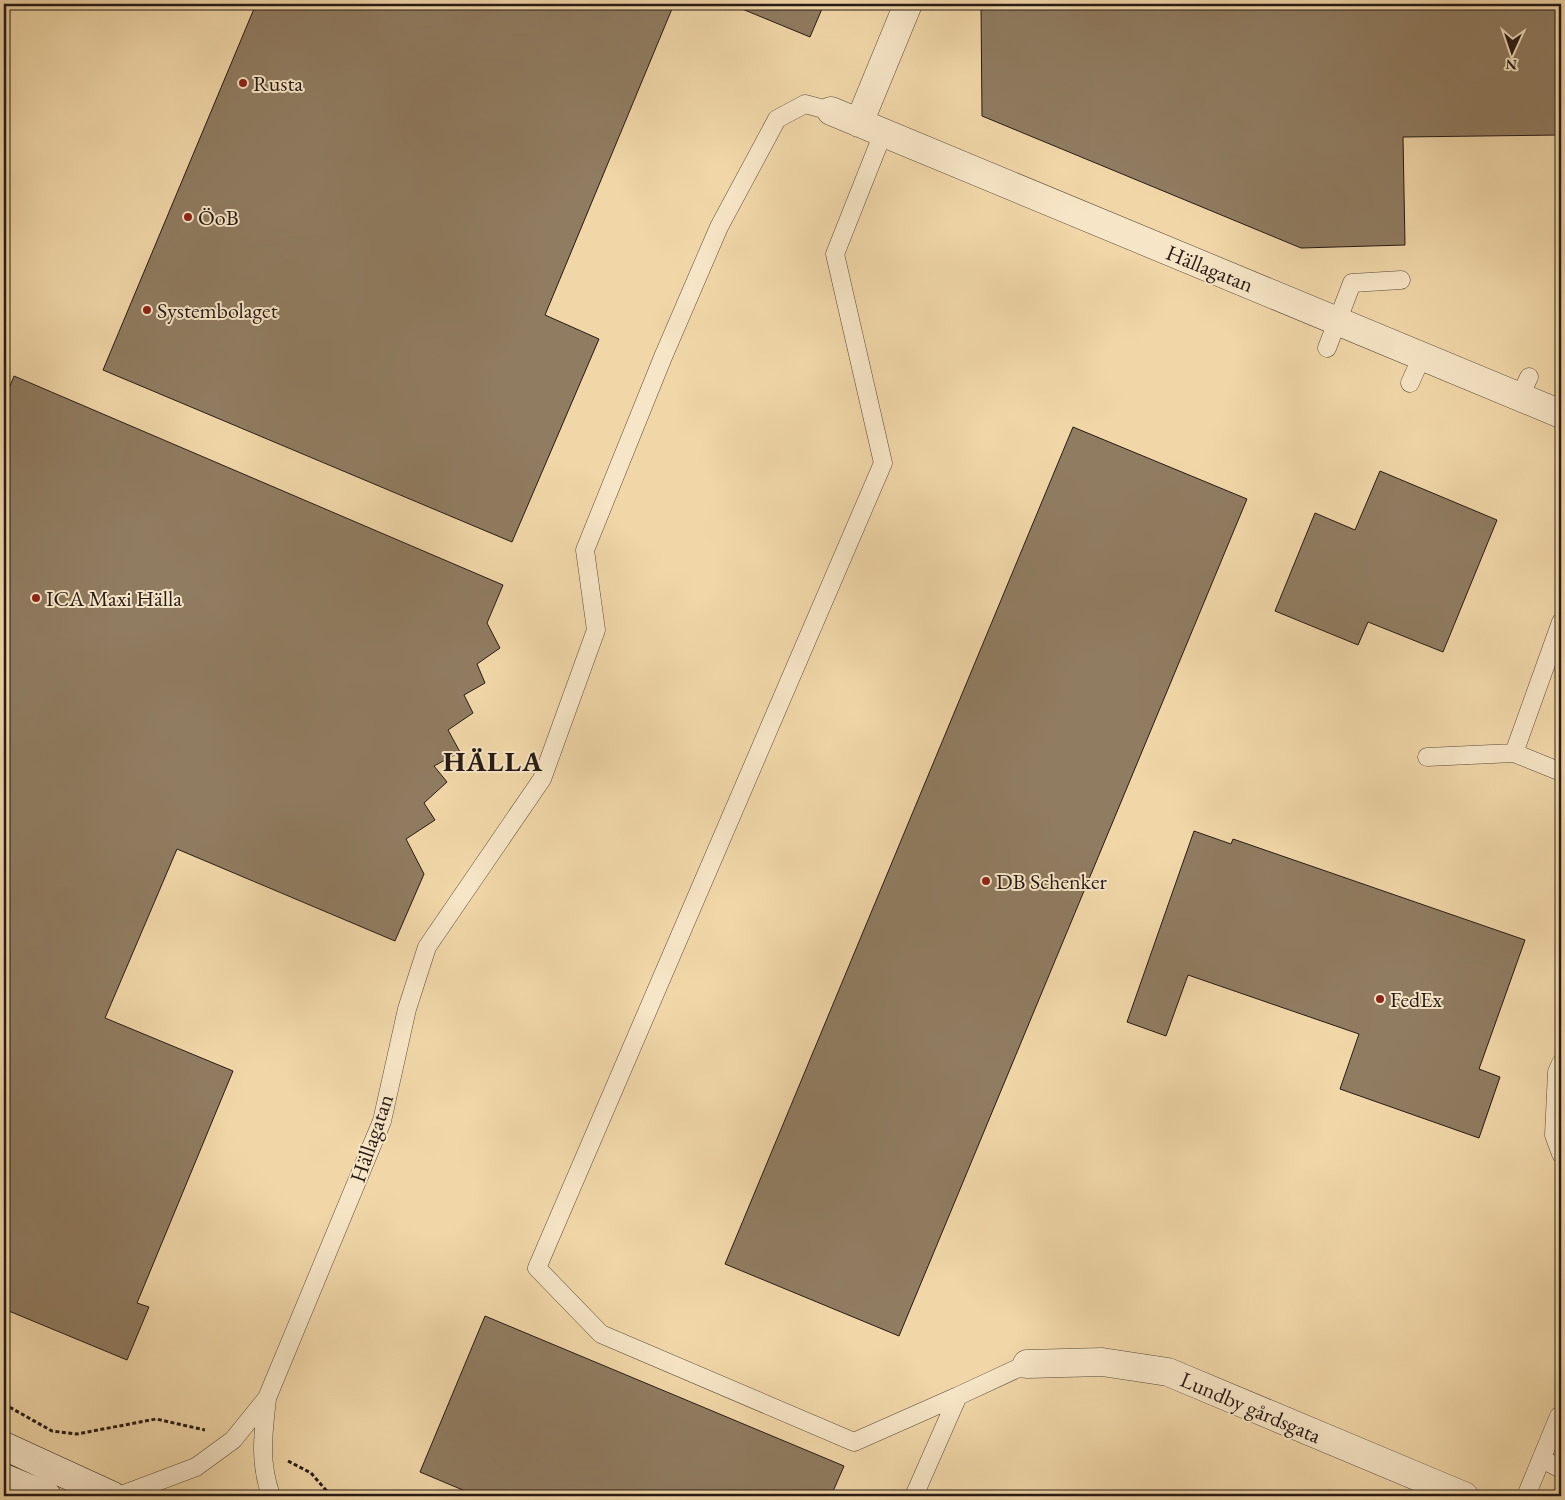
<svg xmlns="http://www.w3.org/2000/svg" width="1565" height="1500" viewBox="0 0 1565 1500" font-family="'EB Garamond',serif">
<style>
.building{fill:#907c61;stroke:#271a15}
.lines{fill:none;stroke-linecap:round;stroke-linejoin:round}
.lane-casing{stroke:#5a493a;stroke-width:19}
.street-casing{stroke:#5a493a;stroke-width:29}
.secondary-casing{stroke:#271a15;stroke-width:29}
.path{stroke:#271a15;stroke-width:3;stroke-dasharray:4 2.5;stroke-linecap:butt}
.lane{stroke:#f6e5c6;stroke-width:18}
.street{stroke:#f6e5c6;stroke-width:28}
.secondary{stroke:#f6e5c6;stroke-width:28}
.poi-dot{fill:#8f2418;stroke:#f6e5c6;stroke-width:2}
.labels{text-anchor:middle;stroke-width:4;stroke-linejoin:round;paint-order:stroke}
.poi-label{font-size:22px;fill:#271a15;stroke:#f6e5c6;text-anchor:start}
.street-label{font-size:22px;fill:#271a15;stroke:#f6e5c6}
.district-label{font-size:28px;font-weight:bold;letter-spacing:1px;fill:#271a15;stroke:#f6e5c6}
</style>
<rect width="100%" height="100%" fill="#f1d7a8"/>
<filter id="stains"><feTurbulence type="fractalNoise" baseFrequency=".004" numOctaves="4"/><feColorMatrix values="0 0 0 0 .2 0 0 0 0 .09 0 0 0 0 .02 0 0 0 .5 -.17"/></filter>
<radialGradient id="worn" r=".72"><stop offset=".6" stop-color="#630" stop-opacity="0"/><stop offset="1" stop-color="#630" stop-opacity=".3"/></radialGradient>
<path class="building" d="M 256,4 L 674,4 L 545,315 L 599,339 L 512,542 L 103,370 Z
M 730,4 L 824,4 L 810,37 Z
M 981,4 L 1561,4 L 1561,135 L 1403,137 L 1405,245 L 1301,248 L 982,116 Z
M 14,376 L 503,585 L 487,623 L 500,648 L 477,664 L 485,683 L 464,695 L 473,713 L 448,730 L 460,752 L 434,766 L 447,782 L 424,803 L 435,820 L 406,839 L 424,874 L 395,941 L 177,849 L 105,1018 L 233,1071 L 137,1303 L 149,1307 L 127,1360 L 4,1309 L 4,401 Z
M 1073,427 L 1247,499 L 899,1336 L 725,1264 Z
M 1380,471 L 1497,520 L 1443,652 L 1368,622 L 1358,645 L 1275,611 L 1315,513 L 1355,530 Z
M 1194,831 L 1231,844 L 1233,839 L 1525,940 L 1479,1069 L 1500,1077 L 1479,1138 L 1340,1089 L 1359,1034 L 1188,975 L 1166,1036 L 1127,1022 Z
M 485,1316 L 844,1466 L 831,1496 L 477,1496 L 420,1472 Z"/>
<g class="lines">
<defs>
<path id="lane" d="M 883,133 L 835,254 L 883,463 L 537,1268 L 601,1334 L 854,1442 L 958,1396
M 1327,348 L 1352,283 L 1401,280
M 1410,383 L 1422,356
M 1520,396 L 1529,377
M 1514,753 L 1561,772
M 1427,757 L 1514,753 L 1561,622
M 1561,1063 L 1557,1072 L 1554,1135 L 1561,1154
M 267,1399 C 263,1435 259,1461 271,1496
M 1542,1459 L 1561,1469
M 119,1496 L 196,1467 L 233,1440 L 267,1398 L 382,1121 L 407,1009 L 427,947 L 542,779 L 596,630 L 585,550 L 663,357 L 719,227 L 777,119 L 805,104 L 831,111
M 914,1496 L 958,1396 L 1027,1364
M 1526,1496 L 1559,1416"/>
<path id="street" d="M 831,111 L 1561,414
M 859,123 L 908,4
M 1027,1364 L 1102,1362 L 1168,1372 L 1464,1496"/>
<path id="secondary" d="M 4,1446 L 113,1496
M 4,1478 L 47,1496"/>
</defs>
<use href="#lane" class="lane-casing"/>
<use href="#street" class="street-casing"/>
<use href="#secondary" class="secondary-casing"/>
<path class="path" d="M 4,1404 L 52,1431 L 77,1434 L 156,1419 L 205,1430
M 288,1461 L 311,1473 L 331,1496"/>
<use href="#lane" class="lane"/>
<use href="#street" class="street"/>
<use href="#secondary" class="secondary"/>
</g>
<g class="poi-dot">
<circle cx="243" cy="83" r="5"/>
<circle cx="188" cy="217" r="5"/>
<circle cx="147" cy="310" r="5"/>
<circle cx="36" cy="598" r="5"/>
<circle cx="986" cy="881" r="5"/>
<circle cx="1380" cy="999" r="5"/>
</g>
<g class="labels">
<g class="poi-label">
<text x="253" y="91">Rusta</text>
<text x="198" y="225">ÖoB</text>
<text x="157" y="318">Systembolaget</text>
<text x="46" y="606">ICA Maxi Hälla</text>
<text x="996" y="889">DB Schenker</text>
<text x="1390" y="1007">FedEx</text>
</g>
<g class="street-label">
<text transform="translate(1210 268) rotate(22)" y="8">Hällagatan</text>
<text transform="translate(371 1138) rotate(-71)" y="8">Hällagatan</text>
<text transform="translate(1251 1407) rotate(23)" y="8">Lundby gårdsgata</text>
</g>
<g class="district-label">
<text x="493" y="771">HÄLLA</text>
</g>
</g>
<rect width="1565" height="1500" fill="none" stroke="#f1d7a8" stroke-width="20"/>
<rect x="5" y="5" width="1555" height="1490" fill="none" stroke="#271a15" stroke-width="2.5"/>
<rect x="10" y="10" width="1545" height="1480" fill="none" stroke="#271a15"/>
<g transform="translate(1512 52) rotate(183)" stroke="#f6e5c6" stroke-width="4" paint-order="stroke">
<path d="M0-4L9 19L0 12L-9 19Z" fill="#271a15"/>
<text y="-8" font-size="14" font-weight="bold" text-anchor="middle" fill="#271a15">N</text>
</g>
<rect width="100%" height="100%" filter="url(#stains)"/>
<rect width="100%" height="100%" fill="url(#worn)"/>
</svg>
